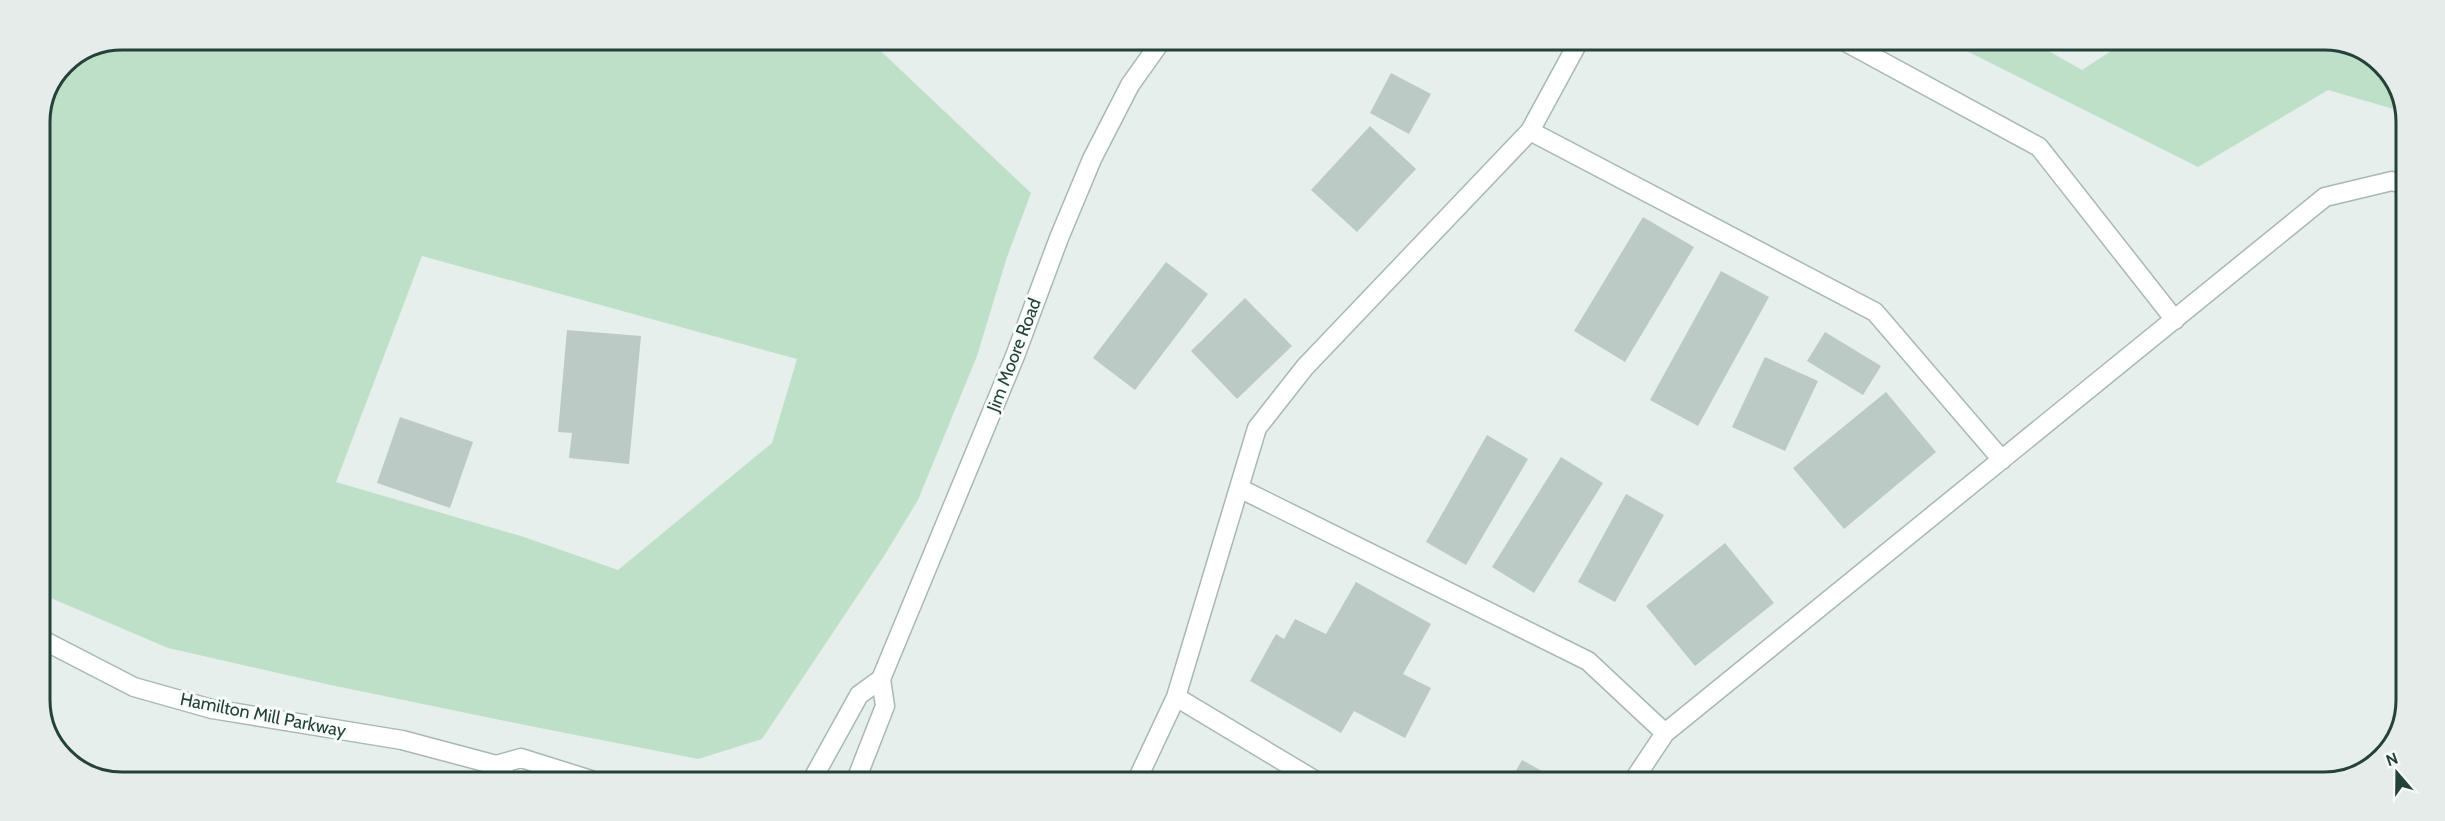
<svg xmlns="http://www.w3.org/2000/svg" width="2445" height="821" viewBox="0 0 2445 821" font-family="Cabin,sans-serif">
<style>
.green{fill:#bfe0c8;fill-rule:evenodd}
.building{fill:#bbcac4}
.lines{fill:none;stroke-linecap:round;stroke-linejoin:round}
.minor-casing{stroke:#a8b8b2;stroke-width:21}
.minor{stroke:#fff;stroke-width:18}
.labels{text-anchor:middle;stroke-width:6;stroke-linejoin:round;paint-order:stroke}
.street-label{font-size:18px;fill:#24423a;stroke:#f7fbf9}
.rim{fill:none;stroke:#24423a;stroke-width:3}
</style>
<rect width="100%" height="100%" fill="#e6efeb"/>
<path class="green" d="M 122,39 L 869,40 L 1031,193 L 1007,257 L 977,356 L 918,500 L 884,556 L 762,739 L 698,759 L 530,726 L 326,684 L 168,648 L 39,593 L 39,121 L 63,63 ZM 422,256 L 797,359 L 772,443 L 618,570 L 524,537 L 336,482 Z
M 1947,41 L 2033,42 L 2082,70 L 2125,42 L 2345,42 L 2389,71 L 2404,112 L 2328,90 L 2198,167 Z"/>
<path class="building" d="M 1391,73 L 1431,94 L 1409,134 L 1370,113 Z
M 1370,126 L 1416,169 L 1357,232 L 1311,190 Z
M 1643,217 L 1694,247 L 1625,362 L 1574,331 Z
M 1166,262 L 1208,294 L 1135,390 L 1093,358 Z
M 1721,271 L 1769,297 L 1698,426 L 1650,400 Z
M 1245,298 L 1292,346 L 1237,399 L 1191,351 Z
M 567,330 L 641,336 L 629,464 L 569,458 L 572,433 L 558,432 Z
M 1825,332 L 1881,366 L 1863,395 L 1807,361 Z
M 1765,357 L 1818,381 L 1785,451 L 1732,427 Z
M 1886,392 L 1936,452 L 1844,529 L 1793,468 Z
M 400,417 L 473,442 L 450,508 L 377,483 Z
M 1487,435 L 1528,459 L 1466,565 L 1426,542 Z
M 1561,457 L 1603,483 L 1534,593 L 1492,567 Z
M 1626,494 L 1664,515 L 1615,602 L 1578,582 Z
M 1725,543 L 1774,603 L 1695,666 L 1646,606 Z
M 1356,582 L 1431,624 L 1403,674 L 1431,688 L 1405,738 L 1354,711 L 1341,733 L 1250,681 L 1276,634 L 1284,639 L 1295,619 L 1326,634 Z
M 1522,760 L 1551,776 L 1549,781 L 1510,781 Z"/>
<g class="lines">
<defs>
<path id="minor" d="M 1844,41 L 2039,147 L 2175,320
M 1530,131 L 1875,312 L 2002,460
M 1239,488 L 1588,661 L 1665,733
M 39,638 L 134,687 L 212,709 L 402,740 L 496,765 L 521,758 L 591,780
M 1176,697 L 1316,781
M 496,765 L 509,780
M 812,780 L 859,695 L 881,679 L 1015,356 L 1059,238 L 1092,159 L 1130,85 L 1162,40
M 856,780 L 885,706 L 881,679
M 1137,780 L 1176,697 L 1257,428 L 1305,367 L 1530,131 L 1579,41
M 1633,781 L 1665,733 L 2325,197 L 2392,181 L 2405,185"/>
</defs>
<use href="#minor" class="minor-casing"/>
<use href="#minor" class="minor"/>
</g>
<g class="labels">
<g class="street-label">
<text transform="translate(1014 355) rotate(-69)" y="6">Jim Moore Road</text>
<text transform="translate(263 715) rotate(11)" y="6">Hamilton Mill Parkway</text>
</g>
</g>
<path d="M0 0H2445V821H0ZM122 50H2324A72 72 0 0 1 2396 122V700A72 72 0 0 1 2324 772H122A72 72 0 0 1 50 700V122A72 72 0 0 1 122 50Z" fill="#e6ecea" fill-rule="evenodd"/>
<path class="rim" d="M122 50H2324A72 72 0 0 1 2396 122V700A72 72 0 0 1 2324 772H122A72 72 0 0 1 50 700V122A72 72 0 0 1 122 50Z"/>
<g transform="translate(2397 773) rotate(340)" stroke="#f7fbf9" stroke-width="4.5" paint-order="stroke">
<path d="M0-4.5L10 22L0 15L-10 22Z" fill="#24423a"/>
<text y="-9" font-size="16" font-weight="bold" text-anchor="middle" fill="#24423a">N</text>
</g>
</svg>
